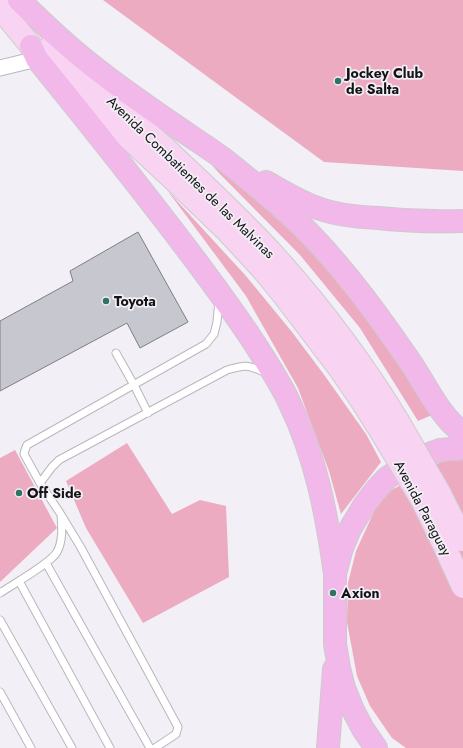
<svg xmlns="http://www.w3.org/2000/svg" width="463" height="748" viewBox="0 0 463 748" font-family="Jost,sans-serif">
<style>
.green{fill:#ecabc1}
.building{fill:#c7c8cf;stroke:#7e7f85}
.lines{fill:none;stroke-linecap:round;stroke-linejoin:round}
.lane-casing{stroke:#b9b6bd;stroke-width:9}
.street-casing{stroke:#b9b6bd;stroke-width:17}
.primary-casing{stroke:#cbcbcc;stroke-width:24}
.highway-casing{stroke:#cbcbcc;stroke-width:24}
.lane{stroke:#fff;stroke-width:7}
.street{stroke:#fff;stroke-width:15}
.primary{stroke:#f8d4f2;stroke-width:22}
.highway{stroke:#f3b8ea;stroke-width:22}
.primary-bridge-casing{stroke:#cbcbcc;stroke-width:24;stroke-linecap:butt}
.primary-bridge{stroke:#f8d4f2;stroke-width:22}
.poi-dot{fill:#2f7367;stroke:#f2eff6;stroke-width:1.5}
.labels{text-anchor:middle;stroke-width:3.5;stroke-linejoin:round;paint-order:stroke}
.poi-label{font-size:14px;font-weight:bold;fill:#141315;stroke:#f2eff6;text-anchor:start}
.street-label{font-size:14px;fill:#141315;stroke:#f2eff6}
</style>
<rect width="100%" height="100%" fill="#f2eff6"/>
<path class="green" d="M 103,0 L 463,0 L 463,171 L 324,162 Z
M 199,150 L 237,178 L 322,259 L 376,324 L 432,415 L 418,421 L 360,328 L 300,255 L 218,172 Z
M 167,190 L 246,276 L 292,332 L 325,376 L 366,434 L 381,462 L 341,514 L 329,471 L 298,388 L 246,296 Z
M 127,443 L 172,514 L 200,500 L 226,506 L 229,577 L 143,623 L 86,528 L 66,481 Z
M 15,450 L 57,528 L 0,582 L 0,458 Z
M 463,460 L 463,748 L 406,748 L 392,738 L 370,706 L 357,676 L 347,622 L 348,583 L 356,551 L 377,505 L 390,491 L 443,461 Z"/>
<path class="building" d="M 138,232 L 188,322 L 140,348 L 127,323 L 0,391 L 0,321 L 73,281 L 70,271 Z"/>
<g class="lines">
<defs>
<path id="lane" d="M 116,353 L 134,385 L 148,413
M 40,483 L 52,467 L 59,460 L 227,370 C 247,364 248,365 266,373
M 46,563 L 150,748
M 19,581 L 110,748
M 0,593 C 12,585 51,563 57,552 C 63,541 62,527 61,515
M 0,620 L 72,748
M 0,692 L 31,748
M 155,748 L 176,734 L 178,727 L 80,546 L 60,513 L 40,483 L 24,454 L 25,450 L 27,445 L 206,344 L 214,334 L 217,322 L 219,300"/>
<path id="street" d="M 0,68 L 37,59"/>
<path id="primary" d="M 0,8 L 31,46 L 64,78 L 176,182 L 226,230 L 264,271 L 285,297 L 339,368 L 361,400 L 380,430
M 53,42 C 77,69 104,94 131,118 C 142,128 154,138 165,148 C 202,183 239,217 273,254 C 320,306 362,362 398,421"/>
<path id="highway" d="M 19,0 C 45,25 70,49 99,71 C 126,92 155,112 183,131 C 197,141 212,150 225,160 C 250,180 276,201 299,223 C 341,264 376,312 409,360 C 426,384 439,416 463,433
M 31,46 L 37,59 C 89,123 140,187 190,253 C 214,285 238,317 260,352 C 271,369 282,386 290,404 C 316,457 327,516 335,574
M 266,182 C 282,191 298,201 315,207 C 334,215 356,217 378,218 C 406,221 434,222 463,221
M 328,748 L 334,669
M 376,748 L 363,729 L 353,710 L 344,688 L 339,668 L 335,644 L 335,574 L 342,548 L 350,529 L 365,504 L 375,491 L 387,478 L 416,459 L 440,450 L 463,448"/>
</defs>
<use href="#lane" class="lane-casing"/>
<use href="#street" class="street-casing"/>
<use href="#primary" class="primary-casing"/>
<use href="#highway" class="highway-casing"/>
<use href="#lane" class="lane"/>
<use href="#street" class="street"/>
<use href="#primary" class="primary"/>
<use href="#highway" class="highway"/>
<defs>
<path id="primary-bridge" d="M 398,421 L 439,492 L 463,540
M 380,430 L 422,500 L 444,545 L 463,587"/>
</defs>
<use href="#primary-bridge" class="primary-bridge-casing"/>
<use href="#primary-bridge" class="primary-bridge"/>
</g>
<g class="poi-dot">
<circle cx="338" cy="81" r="4"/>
<circle cx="106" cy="301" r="4"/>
<circle cx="19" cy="493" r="4"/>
<circle cx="333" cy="593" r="4"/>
</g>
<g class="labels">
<g class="poi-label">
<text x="346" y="78">Jockey Club<tspan x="346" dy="16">de Salta</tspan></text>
<text x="114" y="306">Toyota</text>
<text x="27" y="498">Off Side</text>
<text x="341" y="598">Axion</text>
</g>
<g class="street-label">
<text transform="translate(191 177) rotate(44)" y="5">Avenida Combatientes de las Malvinas</text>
<text transform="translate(423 508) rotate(62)" y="5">Avenida Paraguay</text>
</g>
</g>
</svg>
